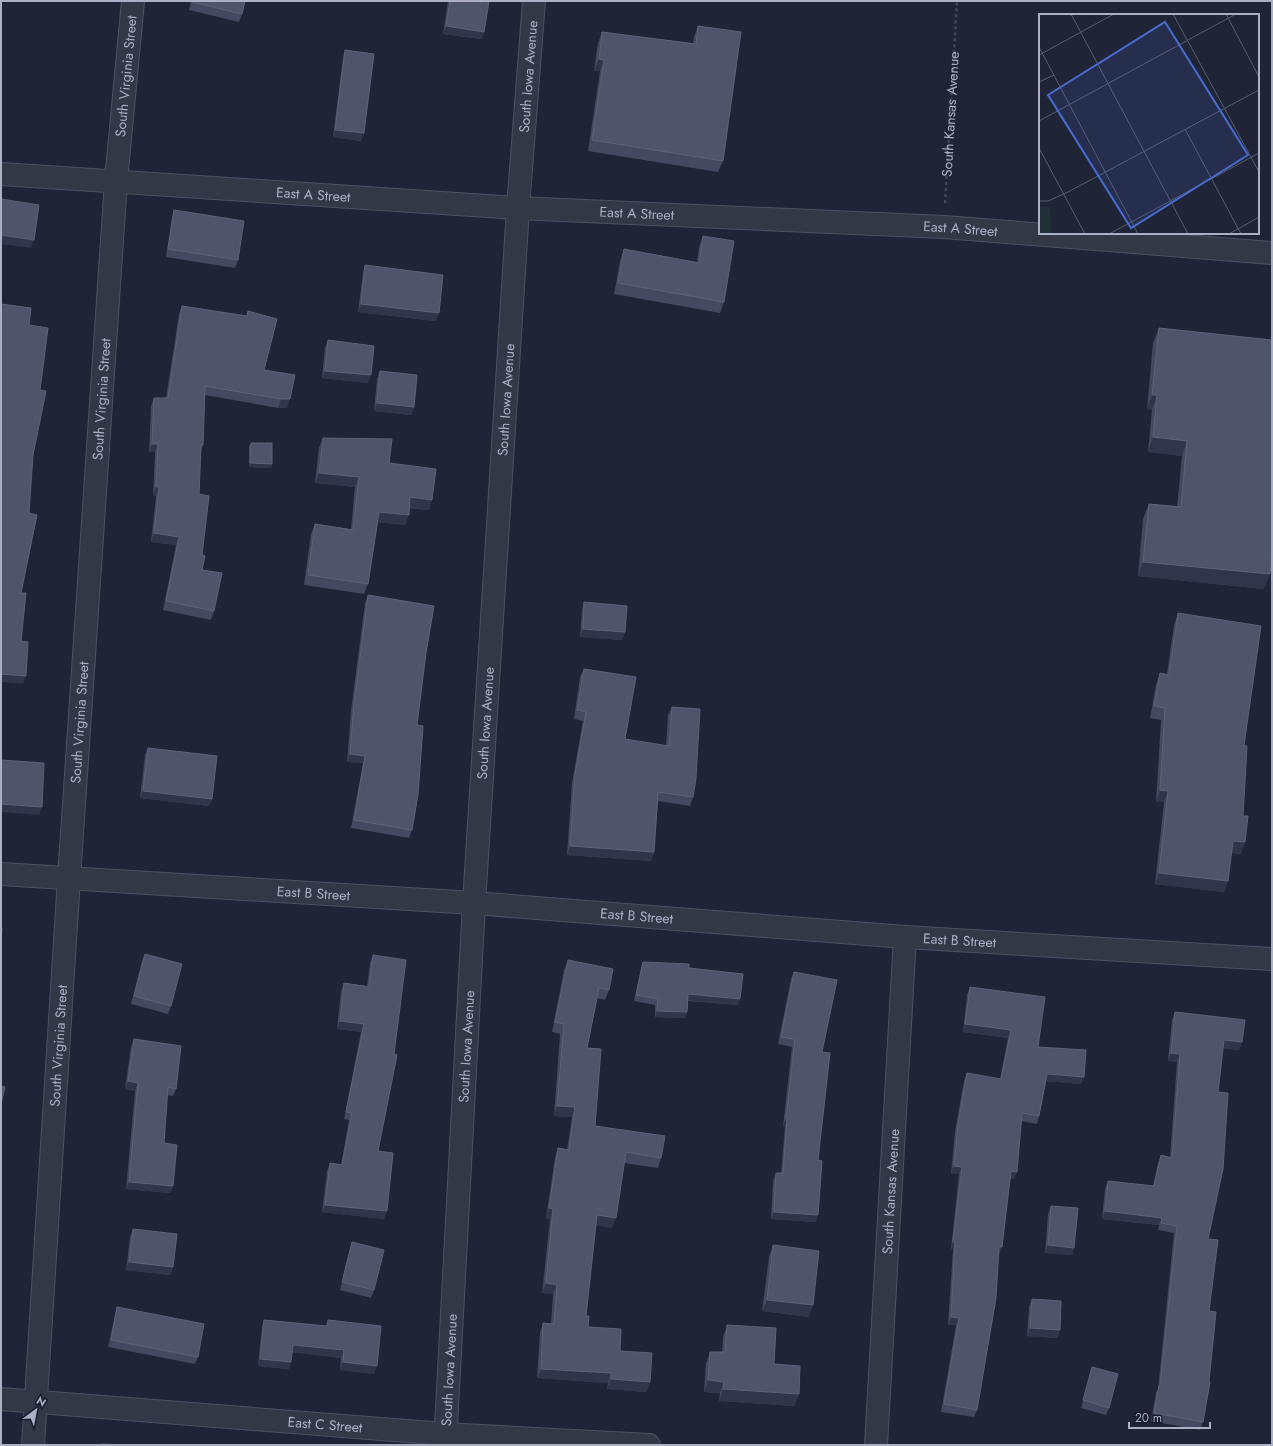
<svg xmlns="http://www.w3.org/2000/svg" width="1273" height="1446" viewBox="0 0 1273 1446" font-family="Jost,sans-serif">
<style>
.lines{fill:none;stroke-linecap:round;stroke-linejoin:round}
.street-casing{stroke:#4d5162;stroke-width:24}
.path{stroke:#3c4b51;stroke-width:2.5;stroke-dasharray:3 3;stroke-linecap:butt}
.street{stroke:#333746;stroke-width:22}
.wall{fill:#43495f}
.shaded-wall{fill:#30354a}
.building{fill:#4e546a;stroke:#5d6278}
.labels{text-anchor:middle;stroke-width:3;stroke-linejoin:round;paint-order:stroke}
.street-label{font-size:14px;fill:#adb0c4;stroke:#181c2b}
.inset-road{fill:none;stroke:#585c6f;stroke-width:1}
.view{fill:#486bd2;fill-opacity:0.15;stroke:#486bd2;stroke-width:2}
.inset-edge{fill:none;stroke:#adb0c4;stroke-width:2}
</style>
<rect width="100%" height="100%" fill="#1f2436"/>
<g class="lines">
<defs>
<g id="street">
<path id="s2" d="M 1,174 L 518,208 L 944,227 L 1272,253"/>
<path id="s3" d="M 1,874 L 474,903 L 905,937 L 1272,959"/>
<path id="s4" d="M 1,1399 L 445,1434 L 649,1445"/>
<path id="s5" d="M 33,1445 L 69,878 L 116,181 L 133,1"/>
<path id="s6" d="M 445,1445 L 474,903 L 518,208 L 534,1"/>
<path id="s7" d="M 876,1445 L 905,937"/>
</g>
</defs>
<use href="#street" class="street-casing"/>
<path class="path" id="s1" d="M 945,203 L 957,1"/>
<use href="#street" class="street"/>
</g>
<path class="wall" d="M 191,1 L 245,1 L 242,14 L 239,22 L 189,10 Z
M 448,1 L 489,1 L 484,32 L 481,39 L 443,34 Z
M 698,26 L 723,161 L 718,172 L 588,151 L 600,71 L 594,71 L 598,43 L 602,32 L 693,44 L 694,37 Z
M 345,50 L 364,133 L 361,141 L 333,137 L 343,58 Z
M 174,210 L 238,260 L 235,268 L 166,257 L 172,217 Z
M 703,236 L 724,302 L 720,313 L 614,294 L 620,261 L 624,249 L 697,262 L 699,247 Z
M 365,265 L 436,321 L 358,312 L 363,273 Z
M 182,306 L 246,316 L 248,311 L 264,370 L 287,408 L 278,408 L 205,395 L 203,445 L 201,452 L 199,494 L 202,570 L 214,611 L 211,620 L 163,610 L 176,545 L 151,542 L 156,496 L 153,496 L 155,452 L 149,452 L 151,406 L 154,398 L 166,398 L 179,314 Z
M 1159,328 L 1264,589 L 1138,576 L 1143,519 L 1149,504 L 1177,507 L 1182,456 L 1148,452 L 1152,410 L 1147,409 L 1153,343 Z
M 328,340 L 368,383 L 322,378 L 325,348 Z
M 380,371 L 414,407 L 411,415 L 374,411 L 377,379 Z
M 323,438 L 389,463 L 429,510 L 409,508 L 405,525 L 378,522 L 368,584 L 364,594 L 304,585 L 311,534 L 315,524 L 351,529 L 355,487 L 315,483 L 319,448 Z
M 251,443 L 272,464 L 271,468 L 249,467 L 249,446 Z
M 368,595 L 426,653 L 417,725 L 412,830 L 409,838 L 351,828 L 363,763 L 347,762 L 351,711 L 365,603 Z
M 584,602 L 625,632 L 622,640 L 580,637 L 582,610 Z
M 1178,613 L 1244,745 L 1243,816 L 1241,854 L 1231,853 L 1224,892 L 1155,884 L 1164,802 L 1156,802 L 1161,720 L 1150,718 L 1156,685 L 1160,673 L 1167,674 L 1174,625 Z
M 584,669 L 625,739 L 666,746 L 668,715 L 672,707 L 693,797 L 690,806 L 658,801 L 654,852 L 651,861 L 567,855 L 572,783 L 583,721 L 574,719 L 580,677 Z
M 148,748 L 212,799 L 209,806 L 140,798 L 145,755 Z
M 145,954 L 171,1006 L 168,1014 L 131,1004 L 142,961 Z
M 373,955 L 378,1151 L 384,1219 L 322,1212 L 327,1171 L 330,1163 L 341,1165 L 349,1120 L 344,1119 L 361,1032 L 337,1029 L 341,991 L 344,983 L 367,986 L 370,963 Z
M 568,960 L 609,990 L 605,1000 L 597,998 L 587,1048 L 595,1126 L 661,1158 L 658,1168 L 624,1163 L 612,1228 L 596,1225 L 586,1316 L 588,1327 L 620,1351 L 647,1392 L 607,1389 L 608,1383 L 537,1378 L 540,1333 L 543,1323 L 551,1324 L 553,1294 L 542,1293 L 550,1219 L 546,1218 L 555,1158 L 558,1148 L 567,1150 L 572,1117 L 554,1116 L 560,1034 L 552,1032 L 564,970 Z
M 643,962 L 689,968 L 738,1005 L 688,1001 L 687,1012 L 685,1018 L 655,1017 L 655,1005 L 634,1001 L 641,968 Z
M 794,972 L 822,1052 L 816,1222 L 771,1219 L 773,1181 L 776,1173 L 781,1173 L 785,1127 L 783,1126 L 792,1047 L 778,1044 L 791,979 Z
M 970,987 L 1038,1047 L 1084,1077 L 1081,1084 L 1046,1081 L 1039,1116 L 1037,1124 L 1021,1121 L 1014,1179 L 1010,1179 L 1002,1247 L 999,1255 L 998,1255 L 977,1410 L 974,1417 L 941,1412 L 956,1325 L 948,1325 L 953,1249 L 951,1249 L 959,1174 L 951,1174 L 955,1131 L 964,1081 L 967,1073 L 1000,1079 L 1008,1038 L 963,1032 L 967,995 Z
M 1175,1012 L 1242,1042 L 1239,1050 L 1223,1048 L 1218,1092 L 1208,1239 L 1209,1311 L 1203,1422 L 1200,1430 L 1151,1421 L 1156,1393 L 1158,1389 L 1174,1233 L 1158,1230 L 1159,1225 L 1102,1219 L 1105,1189 L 1108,1181 L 1153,1186 L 1158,1163 L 1161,1155 L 1170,1157 L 1177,1062 L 1168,1061 L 1172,1020 Z
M 134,1039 L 176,1089 L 173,1096 L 167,1095 L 164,1143 L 173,1186 L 170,1193 L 126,1189 L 135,1091 L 125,1089 L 131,1047 Z
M 1051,1206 L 1074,1248 L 1072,1255 L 1045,1253 L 1048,1214 Z
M 133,1229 L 173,1267 L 170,1275 L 126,1270 L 130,1237 Z
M 352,1242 L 374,1290 L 371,1298 L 340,1290 Z
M 773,1245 L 809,1317 L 762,1311 L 769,1257 Z
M 1032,1299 L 1060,1330 L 1057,1338 L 1027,1336 L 1029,1307 Z
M 117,1307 L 198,1357 L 195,1364 L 108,1347 L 115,1315 Z
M 264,1320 L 326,1326 L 328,1320 L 374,1374 L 340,1370 L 341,1358 L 292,1352 L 291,1362 L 289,1369 L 258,1366 L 262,1327 Z
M 727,1325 L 774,1364 L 799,1394 L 794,1406 L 719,1401 L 720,1393 L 704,1392 L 706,1363 L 710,1352 L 722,1352 L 723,1337 Z
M 1092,1367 L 1109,1408 L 1106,1415 L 1081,1408 L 1090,1375 Z"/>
<path class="shaded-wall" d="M 446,26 L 484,32 L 481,39 L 443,34 Z
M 599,59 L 604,60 L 600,71 L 594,71 Z
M 335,130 L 364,133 L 361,141 L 333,137 Z
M 1,235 L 34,240 L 31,248 L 1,244 Z
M 361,304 L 439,313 L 436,321 L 358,312 Z
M 325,371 L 371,375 L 368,383 L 322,378 Z
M 1152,395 L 1157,395 L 1152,410 L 1147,409 Z
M 281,399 L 290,399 L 287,408 L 278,408 Z
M 377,403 L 414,407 L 411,415 L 374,411 Z
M 1153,437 L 1187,441 L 1182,456 L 1148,452 Z
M 152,444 L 158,444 L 155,452 L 149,452 Z
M 201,445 L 203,445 L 200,454 Z
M 250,463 L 272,464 L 271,468 L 249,467 Z
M 319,473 L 359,477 L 355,487 L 315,483 Z
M 156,487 L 159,487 L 156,496 L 153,496 Z
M 410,497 L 432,500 L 429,510 L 407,507 Z
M 379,512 L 409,515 L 405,525 L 375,522 Z
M 154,533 L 179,537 L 176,545 L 151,542 Z
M 1143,562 L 1270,574 L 1264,589 L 1138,576 Z
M 583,629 L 625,632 L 622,640 L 580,637 Z
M 1,674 L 26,676 L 23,684 L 1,682 Z
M 350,754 L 365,756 L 363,763 L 347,762 Z
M 1160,790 L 1168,791 L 1164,802 L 1156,802 Z
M 143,791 L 212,799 L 209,806 L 140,798 Z
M 1,804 L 42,807 L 39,815 L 1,812 Z
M 1233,841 L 1245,842 L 1241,854 L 1229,852 Z
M 570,846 L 654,852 L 651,861 L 567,855 Z
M 1159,873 L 1228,881 L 1224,892 L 1155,884 Z
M 688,994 L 740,999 L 738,1005 L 686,1000 Z
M 657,1011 L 687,1012 L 685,1018 L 655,1017 Z
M 340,1021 L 364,1024 L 361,1032 L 337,1029 Z
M 965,1024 L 1011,1030 L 1008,1038 L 963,1032 Z
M 1224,1040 L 1242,1042 L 1239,1050 L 1221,1048 Z
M 1171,1053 L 1180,1054 L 1177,1062 L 1168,1061 Z
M 1047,1074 L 1084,1077 L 1081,1084 L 1044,1081 Z
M 128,1081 L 138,1083 L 135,1091 L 125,1089 Z
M 557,1106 L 575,1107 L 572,1117 L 554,1116 Z
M 786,1119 L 787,1119 L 785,1127 L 783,1126 Z
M 954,1166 L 962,1167 L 959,1174 L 951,1174 Z
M 1011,1171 L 1017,1172 L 1014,1179 L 1008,1179 Z
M 129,1182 L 173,1186 L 170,1193 L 126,1189 Z
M 325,1205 L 387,1211 L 384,1219 L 322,1212 Z
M 549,1208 L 553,1209 L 550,1219 L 546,1218 Z
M 1105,1211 L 1162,1218 L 1159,1225 L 1102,1219 Z
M 774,1212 L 818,1215 L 816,1222 L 771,1219 Z
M 597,1215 L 616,1218 L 612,1228 L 593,1225 Z
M 953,1242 L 955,1242 L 953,1249 L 951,1249 Z
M 1048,1245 L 1074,1248 L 1072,1255 L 1045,1253 Z
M 999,1247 L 1002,1247 L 999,1255 L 996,1254 Z
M 129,1262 L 173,1267 L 170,1275 L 126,1270 Z
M 546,1283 L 557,1285 L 553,1294 L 542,1293 Z
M 767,1300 L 813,1305 L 809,1317 L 762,1311 Z
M 951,1317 L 959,1318 L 956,1325 L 948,1325 Z
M 1030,1328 L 1060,1330 L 1057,1338 L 1027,1336 Z
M 293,1345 L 344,1350 L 341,1358 L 290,1352 Z
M 260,1359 L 291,1362 L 289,1369 L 258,1366 Z
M 343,1362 L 377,1366 L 374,1374 L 340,1370 Z
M 541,1369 L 611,1373 L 608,1383 L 537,1378 Z
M 611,1379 L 650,1382 L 647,1392 L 607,1389 Z
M 708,1380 L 724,1382 L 720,1393 L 704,1392 Z
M 723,1389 L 799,1394 L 794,1406 L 719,1401 Z"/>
<path class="building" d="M 192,1 L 245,1 L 242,14 L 192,2 Z
M 450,1 L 489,1 L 484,32 L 446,26 Z
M 698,26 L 741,32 L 723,161 L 592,140 L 604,60 L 599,59 L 602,32 L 696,44 Z
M 345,50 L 374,54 L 364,133 L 335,130 Z
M 1,199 L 39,205 L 34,240 L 1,235 Z
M 174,210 L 244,221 L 238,260 L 168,249 Z
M 703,236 L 734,241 L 724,302 L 618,283 L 624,249 L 699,263 Z
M 365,265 L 443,275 L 439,313 L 361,304 Z
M 1,304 L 31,308 L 29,325 L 48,328 L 40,390 L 46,391 L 33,455 L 29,513 L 37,515 L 21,593 L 26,593 L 21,641 L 28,642 L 26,676 L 1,674 Z
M 182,306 L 247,316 L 248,311 L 277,319 L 264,370 L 295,375 L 290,399 L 281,399 L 205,386 L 203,445 L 201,445 L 199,494 L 209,496 L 202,555 L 205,556 L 202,570 L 222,573 L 214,611 L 166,601 L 179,537 L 154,533 L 159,487 L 156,487 L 158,444 L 152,444 L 154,398 L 168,398 Z
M 1159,328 L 1272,340 L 1272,552 L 1270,574 L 1143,562 L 1149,504 L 1181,507 L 1187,441 L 1153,437 L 1157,395 L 1152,395 Z
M 328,340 L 374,346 L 371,375 L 325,371 Z
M 380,371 L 417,375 L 414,407 L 377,403 Z
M 323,438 L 392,439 L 389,463 L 436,469 L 432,500 L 410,497 L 409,515 L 379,512 L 368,584 L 308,575 L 315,524 L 353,530 L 359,477 L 319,473 Z
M 251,443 L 272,443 L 272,464 L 250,463 Z
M 368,595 L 434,606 L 426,653 L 417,725 L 423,726 L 418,795 L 412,830 L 354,820 L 365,756 L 350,754 L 354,704 Z
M 584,602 L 627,606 L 625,632 L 583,629 Z
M 1178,613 L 1261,626 L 1244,745 L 1247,746 L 1243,816 L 1248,816 L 1245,842 L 1233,841 L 1228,881 L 1159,873 L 1168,791 L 1160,790 L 1165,708 L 1154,706 L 1160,673 L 1169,675 Z
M 584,669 L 636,677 L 625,739 L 669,746 L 672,707 L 700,709 L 696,778 L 693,797 L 658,792 L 654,852 L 570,846 L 575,774 L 586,712 L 577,710 Z
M 148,748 L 217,756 L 212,799 L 143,791 Z
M 1,760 L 44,763 L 42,807 L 1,804 Z
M 1,928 L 2,928 L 1,939 Z
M 145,954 L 182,964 L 171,1006 L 134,996 Z
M 373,955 L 406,960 L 394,1054 L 397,1055 L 378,1151 L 393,1153 L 387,1211 L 325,1205 L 330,1163 L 342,1165 L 352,1113 L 346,1112 L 364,1024 L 340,1021 L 344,983 L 369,987 Z
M 568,960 L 613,969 L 609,990 L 599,988 L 587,1048 L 601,1049 L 595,1126 L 665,1136 L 661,1158 L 626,1152 L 616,1218 L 597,1215 L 586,1316 L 589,1316 L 588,1327 L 621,1329 L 620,1351 L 652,1353 L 650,1382 L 611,1379 L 611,1373 L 541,1369 L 543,1323 L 554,1324 L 557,1285 L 546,1283 L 553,1209 L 549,1208 L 558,1148 L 569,1150 L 575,1107 L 557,1106 L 564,1024 L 555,1022 Z
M 643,962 L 689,964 L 689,968 L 743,974 L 740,999 L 688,994 L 687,1012 L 657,1011 L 658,999 L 636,995 Z
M 794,972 L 837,980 L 822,1052 L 830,1053 L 818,1160 L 822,1161 L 818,1215 L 774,1212 L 776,1173 L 783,1173 L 787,1119 L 786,1119 L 795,1039 L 781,1037 Z
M 970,987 L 1045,997 L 1038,1047 L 1086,1050 L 1084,1077 L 1047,1074 L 1039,1116 L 1022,1113 L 1017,1172 L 1011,1171 L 1002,1247 L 999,1247 L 996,1298 L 977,1410 L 944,1404 L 959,1318 L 951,1317 L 955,1242 L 953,1242 L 962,1167 L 954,1166 L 958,1124 L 967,1073 L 1001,1079 L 1011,1030 L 965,1024 Z
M 1175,1012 L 1245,1020 L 1242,1042 L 1224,1040 L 1218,1092 L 1228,1093 L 1223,1169 L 1208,1239 L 1218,1240 L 1209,1311 L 1216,1312 L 1209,1381 L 1210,1382 L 1203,1422 L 1154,1413 L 1159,1386 L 1160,1386 L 1177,1226 L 1161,1223 L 1162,1218 L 1105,1211 L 1108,1181 L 1154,1186 L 1161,1155 L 1172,1158 L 1180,1054 L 1171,1053 Z
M 134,1039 L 181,1046 L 176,1089 L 168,1087 L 164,1143 L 177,1145 L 173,1186 L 129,1182 L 138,1083 L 128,1081 Z
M 1,1086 L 5,1087 L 1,1104 Z
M 1051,1206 L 1078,1208 L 1074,1248 L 1048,1245 Z
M 133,1229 L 177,1234 L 173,1267 L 129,1262 Z
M 352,1242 L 384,1250 L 374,1290 L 342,1282 Z
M 773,1245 L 819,1251 L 813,1305 L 767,1300 Z
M 1032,1299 L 1061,1301 L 1060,1330 L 1030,1328 Z
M 117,1307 L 204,1324 L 198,1357 L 111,1340 Z
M 264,1320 L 327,1326 L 328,1320 L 381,1326 L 377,1366 L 343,1362 L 344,1350 L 293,1345 L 291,1362 L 260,1359 Z
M 727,1325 L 776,1328 L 774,1364 L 800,1366 L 799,1394 L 723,1389 L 724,1382 L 708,1380 L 710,1352 L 725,1352 Z
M 1092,1367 L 1118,1374 L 1109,1408 L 1083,1400 Z
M 102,1444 L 122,1445 L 102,1445 Z"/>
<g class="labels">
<g class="street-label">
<text dy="5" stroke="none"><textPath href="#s5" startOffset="1372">South Virginia Street</textPath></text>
<text dy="5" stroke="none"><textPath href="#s6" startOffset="1371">South Iowa Avenue</textPath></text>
<text dy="5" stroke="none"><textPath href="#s1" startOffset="89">South Kansas Avenue</textPath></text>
<text dy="5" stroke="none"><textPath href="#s2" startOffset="313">East A Street</textPath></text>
<text dy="5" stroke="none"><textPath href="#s2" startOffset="637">East A Street</textPath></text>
<text dy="5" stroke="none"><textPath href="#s2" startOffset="961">East A Street</textPath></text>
<text dy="5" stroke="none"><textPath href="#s5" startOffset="1048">South Virginia Street</textPath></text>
<text dy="5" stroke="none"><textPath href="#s6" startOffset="1047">South Iowa Avenue</textPath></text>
<text dy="5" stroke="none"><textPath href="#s5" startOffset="724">South Virginia Street</textPath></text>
<text dy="5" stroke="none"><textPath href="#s6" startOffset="723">South Iowa Avenue</textPath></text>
<text dy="5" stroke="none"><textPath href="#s3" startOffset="313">East B Street</textPath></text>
<text dy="5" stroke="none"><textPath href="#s3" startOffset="637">East B Street</textPath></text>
<text dy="5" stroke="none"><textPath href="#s3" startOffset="961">East B Street</textPath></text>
<text dy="5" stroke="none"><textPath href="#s5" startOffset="400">South Virginia Street</textPath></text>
<text dy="5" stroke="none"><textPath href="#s6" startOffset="399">South Iowa Avenue</textPath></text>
<text dy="5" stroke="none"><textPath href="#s7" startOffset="254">South Kansas Avenue</textPath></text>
<text dy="5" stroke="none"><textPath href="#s6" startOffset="75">South Iowa Avenue</textPath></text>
<text dy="5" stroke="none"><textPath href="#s4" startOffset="325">East C Street</textPath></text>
</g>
</g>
<g transform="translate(1039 14)">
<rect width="220" height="220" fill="#1f2436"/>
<path d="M 0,193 L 11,193 L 12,220 L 0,220 Z" fill="#213037"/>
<path class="inset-road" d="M 32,0 L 149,220M 134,0 L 220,158M 187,0 L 220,63M 0,33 L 99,220M 0,41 L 75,0M 0,68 L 15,61M 0,107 L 197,0M 146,115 L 202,220M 0,134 L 46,220M 0,187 L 9,187 L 29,178 L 220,76M 70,220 L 220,139M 190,220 L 220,203"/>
<path class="view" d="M 126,8 L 209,141 L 92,214 L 9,81 Z"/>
<rect width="220" height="220" class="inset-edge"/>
</g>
<rect width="1273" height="1446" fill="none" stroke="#adb0c4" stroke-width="4"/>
<g transform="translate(36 1410) rotate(32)" stroke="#181c2b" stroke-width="3" paint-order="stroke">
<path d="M0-3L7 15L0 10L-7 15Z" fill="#adb0c4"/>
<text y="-6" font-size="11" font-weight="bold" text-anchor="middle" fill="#adb0c4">N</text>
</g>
<path d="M1129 1422v6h81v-6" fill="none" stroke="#adb0c4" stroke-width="2"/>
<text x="1135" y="1422" font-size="12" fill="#adb0c4" stroke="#181c2b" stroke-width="3" paint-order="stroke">20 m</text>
</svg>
